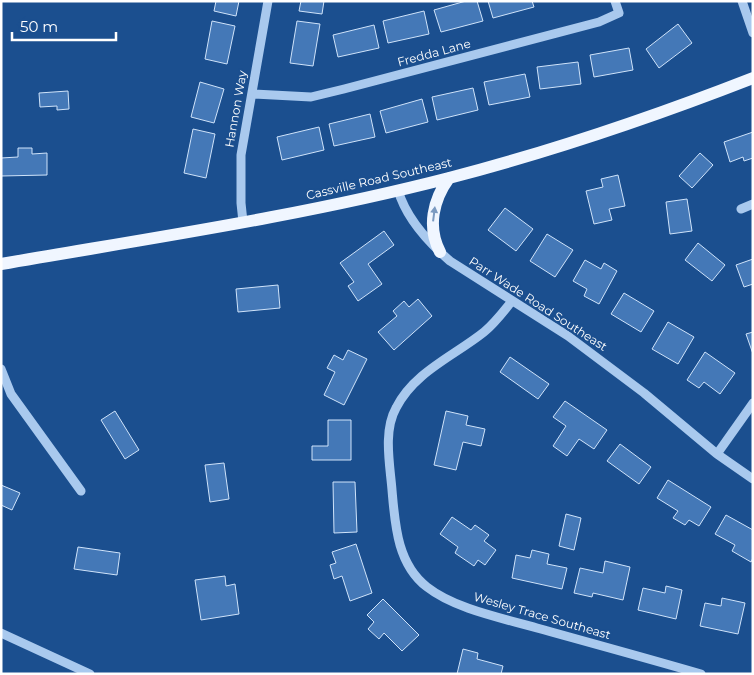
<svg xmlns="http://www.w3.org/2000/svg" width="754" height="675" viewBox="0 0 754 675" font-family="Montserrat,sans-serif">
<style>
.building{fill:#4478b7;stroke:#cfe3fa}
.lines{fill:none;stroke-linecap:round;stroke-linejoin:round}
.minor{stroke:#a9c9ee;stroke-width:9}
.major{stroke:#f0f6ff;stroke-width:12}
.oneway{fill:#7b9ac1}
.labels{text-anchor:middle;stroke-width:4;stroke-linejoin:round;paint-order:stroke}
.street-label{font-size:12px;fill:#fff;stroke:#1b4f8f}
</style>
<rect width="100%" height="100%" fill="#1b4f8f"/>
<path class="building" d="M 216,1 L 239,1 L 236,16 L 214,11 Z
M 301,1 L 324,1 L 322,14 L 299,11 Z
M 466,1 L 477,1 L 483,21 L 441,32 L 434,10 Z
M 488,1 L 532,1 L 534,7 L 493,18 Z
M 424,11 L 429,34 L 388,43 L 383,21 Z
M 212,21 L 235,26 L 227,64 L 205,59 Z
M 297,21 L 320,24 L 313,66 L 290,63 Z
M 678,24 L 692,43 L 659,68 L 646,49 Z
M 374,25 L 379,48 L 338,57 L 333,35 Z
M 629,48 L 633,70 L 594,77 L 590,55 Z
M 578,62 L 581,84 L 540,89 L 537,67 Z
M 525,74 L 530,97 L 489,105 L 484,82 Z
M 200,82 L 224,89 L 214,123 L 191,117 Z
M 473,88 L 478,110 L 437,120 L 432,97 Z
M 68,91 L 69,109 L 57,110 L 57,106 L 40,107 L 39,93 Z
M 422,99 L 428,122 L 386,133 L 380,111 Z
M 370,114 L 375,137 L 334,146 L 329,124 Z
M 319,127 L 324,150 L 282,160 L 277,137 Z
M 193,129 L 215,134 L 206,178 L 184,173 Z
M 753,132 L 753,158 L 744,161 L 743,157 L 730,162 L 724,142 Z
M 18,148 L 32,148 L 32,154 L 47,153 L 47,175 L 1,176 L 1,158 L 18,157 Z
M 700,153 L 713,165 L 692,188 L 679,176 Z
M 618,175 L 625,206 L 609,209 L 612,220 L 594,224 L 586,191 L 603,187 L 601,179 Z
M 687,199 L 692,231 L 670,234 L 666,202 Z
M 505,208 L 533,229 L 516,251 L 488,230 Z
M 384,231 L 394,245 L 368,264 L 382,284 L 358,301 L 348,286 L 354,282 L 340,263 Z
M 547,234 L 573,250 L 555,277 L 530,261 Z
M 698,243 L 725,265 L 712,281 L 685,260 Z
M 753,259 L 753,284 L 744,287 L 736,265 Z
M 585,260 L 601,269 L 604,263 L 617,271 L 599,304 L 584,296 L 587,289 L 573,281 Z
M 278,285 L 280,308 L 238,312 L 236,289 Z
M 624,293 L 654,311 L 641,332 L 611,314 Z
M 418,299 L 432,316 L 394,350 L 378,332 L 397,316 L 393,311 L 404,301 L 409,307 Z
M 668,322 L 694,337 L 678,364 L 652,349 Z
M 753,332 L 753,354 L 746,334 Z
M 348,350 L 367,359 L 344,405 L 324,395 L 335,372 L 327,368 L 334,355 L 343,360 Z
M 705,352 L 735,373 L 720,394 L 704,382 L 699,388 L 687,380 Z
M 510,357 L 549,384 L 538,399 L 500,372 Z
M 565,401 L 607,430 L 594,449 L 579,439 L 567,456 L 553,446 L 566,426 L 553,417 Z
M 115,411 L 139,450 L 125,459 L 101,420 Z
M 446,411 L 468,416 L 466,425 L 485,429 L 481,446 L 463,442 L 456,470 L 434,465 Z
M 328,420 L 351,420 L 351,460 L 312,460 L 312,446 L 328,446 Z
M 620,444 L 651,467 L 639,484 L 607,461 Z
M 224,463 L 229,499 L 210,502 L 205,465 Z
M 668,480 L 711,507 L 699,526 L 689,520 L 685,525 L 673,518 L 678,511 L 657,498 Z
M 333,482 L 355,482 L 357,532 L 334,533 Z
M 1,485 L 20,493 L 12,510 L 1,505 Z
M 566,514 L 581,518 L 574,550 L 559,546 Z
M 726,515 L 753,530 L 753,558 L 751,562 L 732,551 L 735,545 L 715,534 Z
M 452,517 L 471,530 L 475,525 L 489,535 L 484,541 L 496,550 L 485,565 L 478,560 L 474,566 L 455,553 L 458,547 L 440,534 Z
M 356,544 L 372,593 L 350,601 L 342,576 L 334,579 L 330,565 L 336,563 L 332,552 Z
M 78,547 L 120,553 L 117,575 L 74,569 Z
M 532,550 L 549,554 L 547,564 L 567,568 L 562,589 L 512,578 L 516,555 L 530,558 Z
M 605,561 L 630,567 L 623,600 L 593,593 L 592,597 L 574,593 L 580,568 L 603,573 Z
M 225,576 L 226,586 L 235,584 L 239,614 L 201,620 L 195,580 Z
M 666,586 L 682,590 L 676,619 L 638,610 L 643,588 L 665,593 Z
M 722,598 L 745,603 L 738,634 L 700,626 L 705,603 L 721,606 Z
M 383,599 L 419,635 L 402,651 L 384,633 L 379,639 L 368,629 L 374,622 L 367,615 Z
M 463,649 L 478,653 L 477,659 L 503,666 L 501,674 L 457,674 Z"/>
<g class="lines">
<path class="minor" d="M 742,1 L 753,33
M 252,94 L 311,97 L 344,89 L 599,22 L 619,13 L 615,1
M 398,190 C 406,218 428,242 450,261 L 568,336 L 644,393 L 717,454 L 753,479
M 741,209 L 753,204
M 243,222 L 241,203 L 241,155 L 268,1
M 512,301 C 503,312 495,323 484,332 C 454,356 414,372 396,408 C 383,431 390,465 392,490 C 395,524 397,564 427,587 C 455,609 502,618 537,628 C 591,643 646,658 701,674
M 1,369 L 11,394 L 81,491
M 717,454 L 753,403
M 1,633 L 90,674"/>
<path class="major" d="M 440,252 C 427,227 433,200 449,178
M 1,264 C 151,238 302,216 449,178 C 553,151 653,117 753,78"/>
</g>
<defs><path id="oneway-solid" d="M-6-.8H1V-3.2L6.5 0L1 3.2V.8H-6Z" transform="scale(1.25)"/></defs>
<use class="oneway" href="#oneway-solid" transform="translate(434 214) rotate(-83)"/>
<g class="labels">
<g class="street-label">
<text transform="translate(434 53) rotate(-15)" y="4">Fredda Lane</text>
<text transform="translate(236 109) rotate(-80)" y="4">Hannon Way</text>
<text transform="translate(379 179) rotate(-13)" y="4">Cassville Road Southeast</text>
<text transform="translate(538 304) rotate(33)" y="4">Parr Wade Road Southeast</text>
<text transform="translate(542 616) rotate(16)" y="4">Wesley Trace Southeast</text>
</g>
</g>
<rect width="754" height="675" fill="none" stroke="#ffffff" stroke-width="5"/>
<path d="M12 32v8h104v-8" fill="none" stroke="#ffffff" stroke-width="2.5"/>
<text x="20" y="32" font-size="15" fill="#ffffff" stroke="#1b4f8f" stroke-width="4" paint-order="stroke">50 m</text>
</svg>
